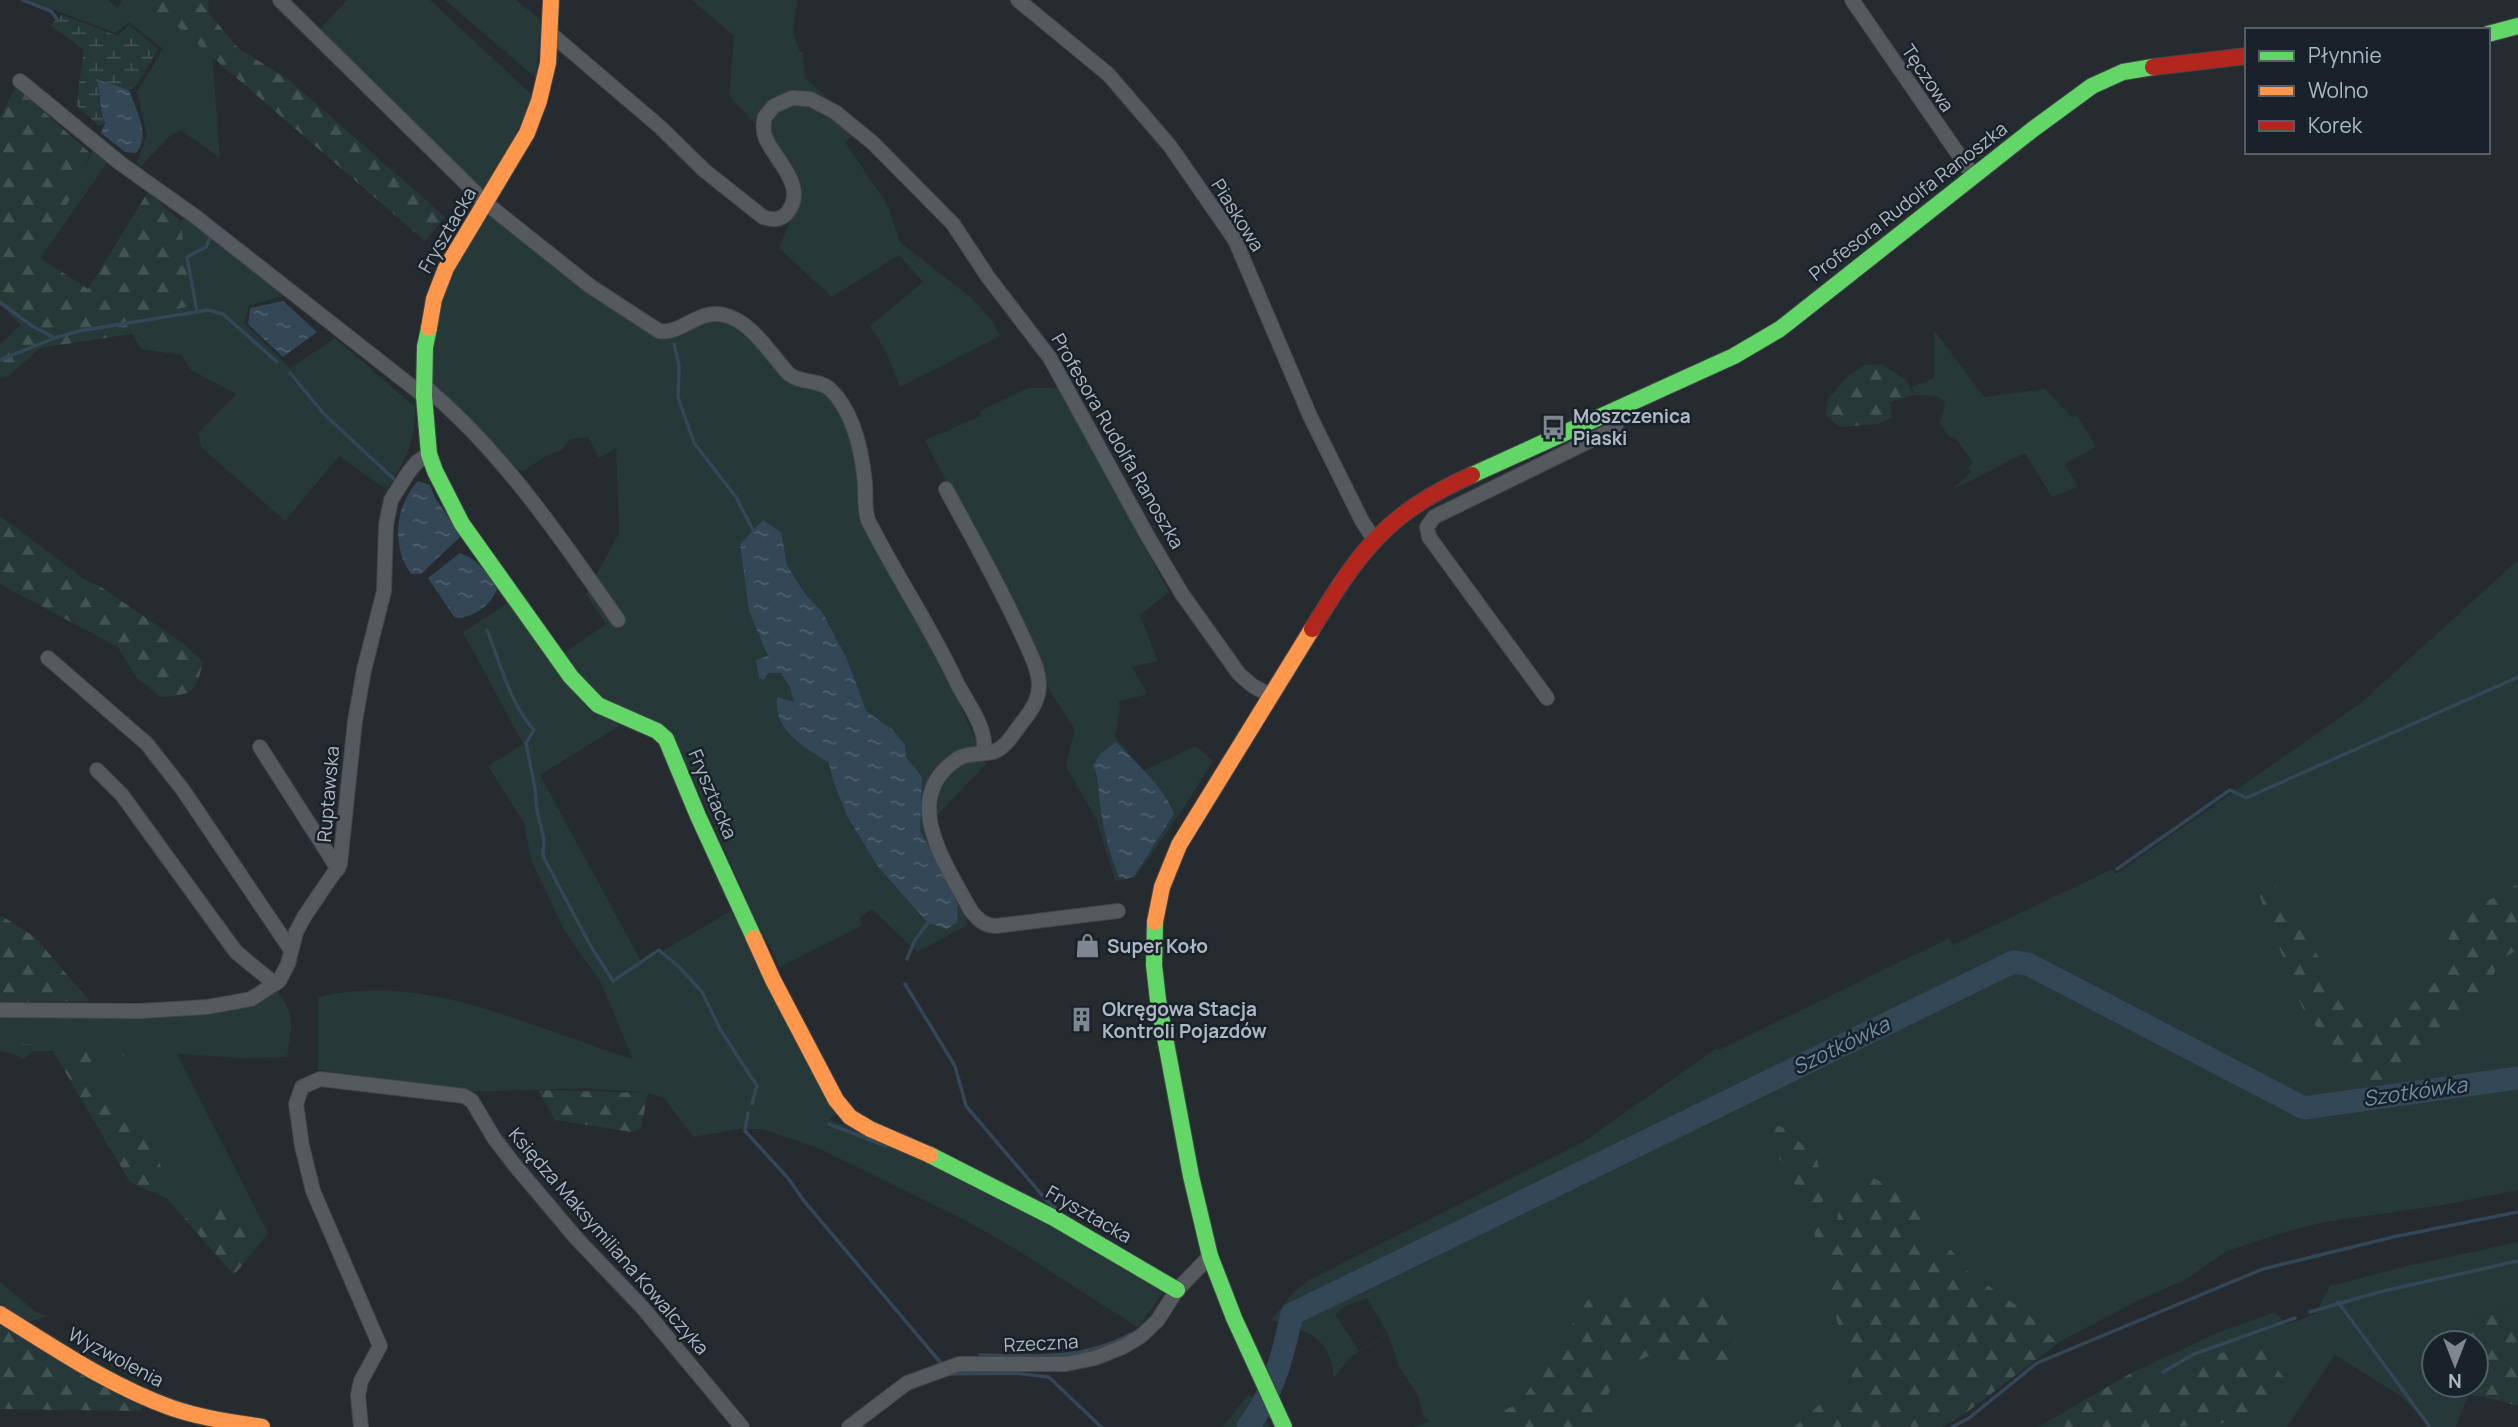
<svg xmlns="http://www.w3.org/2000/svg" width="2518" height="1427" viewBox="0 0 2518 1427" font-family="Manrope,sans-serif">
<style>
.green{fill:#263837;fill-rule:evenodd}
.forest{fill:url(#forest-firs)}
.wetland{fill:url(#wetland-marsh)}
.water{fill:url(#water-ripples)}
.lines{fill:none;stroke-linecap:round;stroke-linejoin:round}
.stream{stroke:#344757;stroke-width:3.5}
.river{stroke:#344757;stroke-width:23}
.street-casing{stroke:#43474b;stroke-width:16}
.fast-casing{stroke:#43474b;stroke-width:18}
.slow-casing{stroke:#43474b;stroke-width:18}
.jam-casing{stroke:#43474b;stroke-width:18}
.street{stroke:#555a5e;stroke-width:14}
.fast{stroke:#63d668;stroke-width:16}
.slow{stroke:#ff974d;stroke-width:16}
.jam{stroke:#b3261e;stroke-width:16}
.labels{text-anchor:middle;stroke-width:5;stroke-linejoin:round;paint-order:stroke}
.street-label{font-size:19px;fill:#aeb8c2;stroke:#19222a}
.poi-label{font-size:19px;font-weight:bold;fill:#aeb8c2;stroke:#19222a;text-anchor:start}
.water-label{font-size:21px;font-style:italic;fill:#708da5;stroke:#19222a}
</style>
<defs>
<pattern id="forest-firs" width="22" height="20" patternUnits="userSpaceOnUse" patternTransform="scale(1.75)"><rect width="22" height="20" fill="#263837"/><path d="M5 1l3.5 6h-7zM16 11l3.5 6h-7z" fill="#435352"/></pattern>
<pattern id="wetland-marsh" width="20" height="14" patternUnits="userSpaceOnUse" patternTransform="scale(1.75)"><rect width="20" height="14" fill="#263837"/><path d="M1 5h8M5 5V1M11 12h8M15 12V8" fill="none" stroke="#435352"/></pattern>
<pattern id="water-ripples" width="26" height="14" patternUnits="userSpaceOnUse" patternTransform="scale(1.75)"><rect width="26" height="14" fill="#344757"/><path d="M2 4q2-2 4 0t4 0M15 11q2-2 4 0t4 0" fill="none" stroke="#4f5f6e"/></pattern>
</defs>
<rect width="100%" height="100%" fill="#262b30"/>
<path class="green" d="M 29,0 L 108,0 L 118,8 L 122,0 L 208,0 L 220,158 L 181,130 L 171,135 L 141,166 L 137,162 L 147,135 L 137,92 L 163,49 L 129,22 L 115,33 Z
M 347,0 L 430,0 L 532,95 L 513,143 L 483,190 L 319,30 Z
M 445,0 L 516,0 L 541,20 L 536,78 Z
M 692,0 L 797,0 L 793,31 L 800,52 L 803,52 L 805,78 L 862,128 L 845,142 L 887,204 L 900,242 L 974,300 L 993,322 L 1000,336 L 900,387 L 886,352 L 870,326 L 923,282 L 899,255 L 832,297 L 779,248 L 799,200 L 778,148 L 729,96 L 734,36 Z
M 94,149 L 109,160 L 39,260 L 31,265 Z
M 148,192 L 180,222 L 187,215 L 286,295 L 249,306 L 244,323 L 290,368 L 335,338 L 415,407 C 416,446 405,458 387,490 L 339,456 L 285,521 L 201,447 L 198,433 L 236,394 L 191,370 L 181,355 L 141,349 L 121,316 Z
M 488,210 L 662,328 L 670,327 L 703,307 L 733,310 L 758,329 L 797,371 L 821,378 L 840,393 L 862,477 L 858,497 L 861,517 L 913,608 L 950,682 L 986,764 L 924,829 L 962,903 L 968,925 L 917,952 L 872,909 L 859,918 L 863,925 L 780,967 L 756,920 L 673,734 L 597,696 L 564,653 L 606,624 L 586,594 L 619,533 L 616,448 L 599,458 L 588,437 L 570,439 L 562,450 L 544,457 L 524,471 L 517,469 L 431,381 L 437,314 L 450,274 Z
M 1934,330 L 1984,397 L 2045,389 L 2072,417 L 2077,415 L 2096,447 L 2065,464 L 2078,487 L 2052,497 L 2025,453 L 1952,490 L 1971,472 L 1968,467 L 1973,463 L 1954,436 L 1950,438 L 1940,424 L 1945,402 L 1937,396 L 1914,395 L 1912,387 L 1934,378 Z
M 1028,388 L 1059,388 L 1169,592 L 1140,615 L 1158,661 L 1132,667 L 1146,691 L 1145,695 L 1119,701 L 1120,709 L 1115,737 L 1144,770 L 1196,746 L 1213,761 L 1181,812 L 1135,878 L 1115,881 L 1096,819 L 1066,766 L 1075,730 L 1051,693 L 1038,661 L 925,440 L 981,416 L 980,411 Z
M 2518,560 L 2518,1190 L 2443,1205 L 2324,1222 L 2282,1233 L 2227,1251 L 2185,1280 L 2139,1300 L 2050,1347 L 1923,1427 L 1413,1427 L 1431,1421 L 1424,1417 L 1418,1396 L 1399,1366 L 1388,1335 L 1350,1357 L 1335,1377 L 1333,1376 C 1331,1335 1304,1331 1271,1320 L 1293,1293 L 1309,1280 L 1583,1142 L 1717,1048 L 1719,1050 L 1949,938 L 1953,945 L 2112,869 L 2116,874 L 2362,702 ZM 1367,1298 L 1388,1334 L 1359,1351 L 1335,1314 L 1346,1306 Z
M 510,602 L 559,676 L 592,712 L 621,725 L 540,775 L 642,963 L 731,911 L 837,1113 L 829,1119 L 924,1156 L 1165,1289 L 1141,1324 L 1137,1327 L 1014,1248 L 963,1219 L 818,1148 L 762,1129 L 740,1129 L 693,1137 L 664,1098 L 648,1093 L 588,1088 L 464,1092 L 368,1080 L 318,1069 L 318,997 C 413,976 489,1010 577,1040 C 595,1046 614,1054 633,1059 L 600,981 L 564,930 L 531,860 L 524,823 L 488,766 L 523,744 L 463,632 Z
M 277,991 C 296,1014 292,1028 287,1057 L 243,1058 L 177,1054 L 268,1233 L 234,1275 L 167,1199 L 130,1182 L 53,1051 L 33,1051 L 23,1059 L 18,1055 L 0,1051 L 0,1015 L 245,1006 Z
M 2518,1242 L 2518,1307 L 2470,1320 L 2470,1343 L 2434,1343 L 2434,1385 L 2470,1385 L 2470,1391 L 2456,1427 L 2432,1427 L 2399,1395 L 2335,1355 L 2287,1427 L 2039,1427 L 2127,1375 L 2217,1333 L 2275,1312 L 2287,1325 L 2315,1314 L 2330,1286 L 2407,1266 Z
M 0,1282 L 36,1312 L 48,1316 L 29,1322 L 0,1303 Z
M 1248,1395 L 1253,1397 L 1269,1427 L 1223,1427 Z"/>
<path class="forest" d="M 140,0 L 198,0 L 238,48 L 289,80 L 445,217 L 425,241 L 164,15 L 146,15 L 140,10 Z
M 16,87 L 90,153 L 79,182 L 39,257 L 88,289 L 148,192 L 181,222 L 190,306 L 125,321 L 131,334 L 40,348 L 6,378 L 0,378 L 0,344 L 21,325 L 0,305 L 0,117 Z
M 1882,364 L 1907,381 L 1914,395 L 1890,402 L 1892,417 L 1878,424 L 1840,427 L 1825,415 L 1828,399 L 1848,376 L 1865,365 Z
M 0,516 L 84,579 L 101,587 L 184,644 L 203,662 C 196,692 193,695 161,697 L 137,678 L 118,647 L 0,584 Z
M 2518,884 L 2518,950 L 2497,961 L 2490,991 L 2447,1030 L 2413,1053 L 2377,1086 L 2341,1060 L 2302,1007 L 2258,892 L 2275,886 L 2340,992 L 2347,1008 L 2367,1028 L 2388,1019 L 2415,1001 L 2438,979 L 2456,913 L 2491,899 Z
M 0,915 L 35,937 L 89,1001 L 0,1002 Z
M 17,1044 L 117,1048 L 125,1055 L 89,1063 L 112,1104 L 147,1138 L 158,1158 L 163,1174 L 150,1191 L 130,1182 L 53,1051 L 33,1051 L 23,1059 L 14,1054 Z
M 538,1090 L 648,1093 L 641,1128 L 632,1132 L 555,1120 Z
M 1772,1124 C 1790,1129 1787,1132 1799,1142 C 1804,1145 1810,1147 1813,1151 C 1821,1159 1823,1204 1824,1217 L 1837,1221 L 1843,1188 L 1862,1173 L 1908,1194 L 1922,1204 L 1926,1238 L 1952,1251 L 1966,1270 L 2024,1311 L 2058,1343 L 1967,1412 L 1942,1427 L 1794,1427 L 1819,1405 L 1839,1413 L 1854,1398 L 1852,1377 L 1810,1217 L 1796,1192 L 1792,1173 L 1767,1144 Z
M 207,1205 L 251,1218 L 268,1233 L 234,1275 L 185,1219 Z
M 1695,1291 L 1734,1316 L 1739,1372 L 1710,1369 L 1656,1352 L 1621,1370 L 1591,1427 L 1500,1427 L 1494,1415 L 1520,1403 L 1592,1294 Z
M 2518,1307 L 2518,1406 L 2484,1397 L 2452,1392 L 2454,1385 L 2476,1385 L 2476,1343 L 2464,1343 L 2469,1320 Z
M 0,1321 L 142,1405 L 142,1409 L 140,1411 L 0,1409 Z
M 2271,1339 L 2269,1359 L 2286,1380 L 2282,1401 L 2226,1423 L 2166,1427 L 2039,1427 L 2133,1372 L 2157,1389 L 2211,1356 Z"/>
<path class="wetland" d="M 62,15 L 118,36 L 129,25 L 158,49 L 137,85 L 129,90 L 97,79 C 101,95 97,106 105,123 L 99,126 L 76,105 L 84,50 L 50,25 Z"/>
<path class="water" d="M 96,79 L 129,90 C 135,108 152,136 136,153 L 125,152 L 101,133 L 105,123 C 98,107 102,94 96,79 Z
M 283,301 L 317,332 L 283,357 L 248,324 L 250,308 Z
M 418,481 L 430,485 L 435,498 L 461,536 L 421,574 L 411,574 C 391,546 395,506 418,481 Z
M 763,520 L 781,532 L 787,565 L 805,594 L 822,612 L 847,659 L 866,711 L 893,730 L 905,745 L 906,757 L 922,777 L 920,831 L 958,899 L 957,922 L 947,929 L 928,923 L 879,868 L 847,816 L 833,780 L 829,763 C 804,747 773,731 777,697 L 794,702 L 790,687 L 781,673 L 768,673 L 764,680 L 759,678 L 756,660 L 768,656 L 749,611 L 740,544 Z
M 460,553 C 479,560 487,573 497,589 C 490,606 474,618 455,618 L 428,578 Z
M 1116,742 C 1136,764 1164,786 1174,814 L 1134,876 L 1126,879 L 1119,877 C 1110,855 1103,829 1100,805 C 1098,790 1100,780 1093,766 L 1100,754 Z"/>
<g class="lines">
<path class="stream" d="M 23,0 L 51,11 L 57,19
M 0,302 L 32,326 L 55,338
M 197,312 L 187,257 L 206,247 L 211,235
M 674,344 L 679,365 L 678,397 L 694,443 L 736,497 L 753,530
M 0,360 L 55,338 L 79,331 L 208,310 L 223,314 L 277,362
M 290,373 L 324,414 L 395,480
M 487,630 C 499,660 511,706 534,730 L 526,743 L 535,788 L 537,811 L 544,839 L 543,856 L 590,945 L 613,981 L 659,950 L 679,967 L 702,992 L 720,1029 L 757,1086 L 752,1104
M 2117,869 L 2230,790 L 2246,798 L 2518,677
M 907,959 L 915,940 L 928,923
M 905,984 L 955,1066 L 966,1106 L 1047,1201 L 1059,1211
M 748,1113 L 745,1131 L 788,1178 L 804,1201 L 941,1363
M 829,1124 L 886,1146
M 2338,1302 L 2430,1427
M 2310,1312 L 2379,1292 L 2518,1261
M 980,1355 C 1033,1356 1082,1361 1131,1334
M 2163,1372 L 2194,1354 L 2295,1318
M 950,1374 L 1014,1373 L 1049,1377 L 1101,1427
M 1952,1427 L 1969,1418 L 2037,1363 L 2263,1269 L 2393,1237 L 2518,1212"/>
<path class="river" d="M 1248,1427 C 1274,1392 1283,1355 1292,1314 L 2013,962 L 2028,964 L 2304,1108 L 2518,1078"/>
<defs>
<path id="street" d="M 280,0 L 487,204 L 590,286 L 659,331 C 682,335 696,309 724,315 C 750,320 770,353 787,372 C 797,384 817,378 830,389 C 854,412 862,452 865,483 C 866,496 864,508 868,520 C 896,576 931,627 957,683 C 968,705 987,726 984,753
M 1018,0 L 1108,74 L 1170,146 L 1235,240 L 1310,416 L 1362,521 L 1373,538
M 1852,0 L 1974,177
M 550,33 L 660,127 L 705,171 L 763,217 C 772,220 780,221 787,213 C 808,187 776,161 766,139 C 763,132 763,124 765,117 L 774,106 L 792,98 L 810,99 L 835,112 L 873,143 L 953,224 L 988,277 L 1050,358 L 1147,535 L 1182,594 L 1239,674 L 1253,686 L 1270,695
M 20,81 L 120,163 L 196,217 L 424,396
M 424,386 C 502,451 560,537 618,620
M 946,489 C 973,540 1003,591 1026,644 C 1032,657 1039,671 1039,686 C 1039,699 1032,710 1024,720
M 48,658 L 147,744 L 183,790 L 291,950
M 1547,698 L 1429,537 L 1427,527 L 1434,517 L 1616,428 L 1605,415
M 1023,721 C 1015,731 1006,748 993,752 C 980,755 967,752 956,760 C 898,800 948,867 971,911 C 978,919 984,926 996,926 L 1118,911
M 260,747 L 338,869
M 97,770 L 122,795 L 236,952 L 275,984
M 0,1010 L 140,1011 L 207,1007 L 251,999 L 279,981 L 288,964 L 296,932 L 304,917 L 340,864 L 355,721 L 364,670 L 384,591 L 386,525 L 391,500 L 408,473 L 417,462 L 429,454
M 361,1427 L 358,1395 L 361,1381 L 380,1346 L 313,1191 L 302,1146 L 296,1104 L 302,1087 L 320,1079 L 464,1096 L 472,1101 L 494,1138 L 513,1163 L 577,1239 L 642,1307 L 742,1427
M 849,1427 L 907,1383 L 959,1364 L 1066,1364 L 1095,1358 L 1123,1347 L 1141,1336 L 1157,1321 L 1177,1290 L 1210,1256"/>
<path id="fast" d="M 2488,34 L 2518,26
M 429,328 L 425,347 L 424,396 L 429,454 L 435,471 L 462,524 L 571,677 L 598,705 L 657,731 L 666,739 L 698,816 L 754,938
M 1472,475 L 1734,356 L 1780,329 L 2032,130 L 2092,86 L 2123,72 L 2153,67
M 1155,922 L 1154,965 L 1158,1000 L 1191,1176 L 1210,1256 L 1234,1318 L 1284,1427
M 930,1155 L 1054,1218 L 1177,1290"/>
<path id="slow" d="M 429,328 L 434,299 L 446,268 L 527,133 L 539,101 L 548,63 L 551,0
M 1155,922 L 1162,887 L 1179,845 L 1312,629
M 754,938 L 773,980 L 836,1100 L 850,1117 L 870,1129 L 930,1155
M 0,1314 C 55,1348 110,1386 172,1408 C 201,1418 232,1422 262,1427"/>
<path id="jam" d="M 2153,67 L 2247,56
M 1312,629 C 1360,551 1385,514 1472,475"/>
</defs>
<use href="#street" class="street-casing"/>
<use href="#fast" class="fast-casing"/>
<use href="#slow" class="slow-casing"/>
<use href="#jam" class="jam-casing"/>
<use href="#street" class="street"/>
<use href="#fast" class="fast"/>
<use href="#slow" class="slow"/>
<use href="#jam" class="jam"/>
</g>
<defs>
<symbol id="bus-bare" viewBox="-9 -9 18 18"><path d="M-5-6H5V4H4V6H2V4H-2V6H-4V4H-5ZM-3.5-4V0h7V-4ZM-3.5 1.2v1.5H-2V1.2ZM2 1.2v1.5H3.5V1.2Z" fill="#7e878f" stroke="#19222a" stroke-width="2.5" paint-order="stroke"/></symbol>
<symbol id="shop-bare" viewBox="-9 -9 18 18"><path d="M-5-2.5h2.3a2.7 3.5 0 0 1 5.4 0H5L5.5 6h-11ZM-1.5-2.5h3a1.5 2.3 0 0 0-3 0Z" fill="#7e878f" stroke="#19222a" stroke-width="2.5" paint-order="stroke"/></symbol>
<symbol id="building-bare" viewBox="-9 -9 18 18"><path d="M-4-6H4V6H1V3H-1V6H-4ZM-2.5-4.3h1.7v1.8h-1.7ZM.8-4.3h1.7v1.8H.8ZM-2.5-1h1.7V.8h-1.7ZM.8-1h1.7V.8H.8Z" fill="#7e878f" stroke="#19222a" stroke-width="2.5" paint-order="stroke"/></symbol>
</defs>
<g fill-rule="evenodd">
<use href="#bus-bare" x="1536" y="410" width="35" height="35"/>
<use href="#shop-bare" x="1070" y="928" width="35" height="35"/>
<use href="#building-bare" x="1064" y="1002" width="35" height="35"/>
</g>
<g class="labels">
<g class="street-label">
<text transform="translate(1928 78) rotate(56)" y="7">Tęczowa</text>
<text transform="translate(1908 201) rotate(-38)" y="7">Profesora Rudolfa Ranoszka</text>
<text transform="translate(1238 215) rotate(58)" y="7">Piaskowa</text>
<text transform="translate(447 230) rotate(-60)" y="7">Frysztacka</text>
<text transform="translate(1118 441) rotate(60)" y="7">Profesora Rudolfa Ranoszka</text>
<text transform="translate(328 794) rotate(-85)" y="7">Ruptawska</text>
<text transform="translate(713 794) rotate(67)" y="7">Frysztacka</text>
<text transform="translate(1089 1214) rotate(30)" y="7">Frysztacka</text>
<text transform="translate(609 1241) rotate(49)" y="7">Księdza Maksymiliana Kowalczyka</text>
<text transform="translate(1041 1343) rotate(-3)" y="7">Rzeczna</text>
<text transform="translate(116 1357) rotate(28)" y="7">Wyzwolenia</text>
</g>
<g class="poi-label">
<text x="1573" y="423">Moszczenica<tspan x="1573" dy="22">Piaski</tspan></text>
<text x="1107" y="953">Super Koło</text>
<text x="1102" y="1016">Okręgowa Stacja<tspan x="1102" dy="22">Kontroli Pojazdów</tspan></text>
</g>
<g class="water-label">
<text transform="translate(1841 1046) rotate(-26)" y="7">Szotkówka</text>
<text transform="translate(2415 1092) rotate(-8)" y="7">Szotkówka</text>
</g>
</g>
<rect x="2245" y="28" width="245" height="126" fill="#19222a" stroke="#555e67" stroke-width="2"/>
<rect x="2259" y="51" width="35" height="10" fill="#63d668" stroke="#555e67" stroke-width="2"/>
<text x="2308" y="63" font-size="21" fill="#aeb8c2">Płynnie</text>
<rect x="2259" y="86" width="35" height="10" fill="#ff974d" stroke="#555e67" stroke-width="2"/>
<text x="2308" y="98" font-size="21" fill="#aeb8c2">Wolno</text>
<rect x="2259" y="121" width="35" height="10" fill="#b3261e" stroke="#555e67" stroke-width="2"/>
<text x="2308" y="133" font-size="21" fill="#aeb8c2">Korek</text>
<g transform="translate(2455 1364) rotate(180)"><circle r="33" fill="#19222a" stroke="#555e67" stroke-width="2"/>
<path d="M0-5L12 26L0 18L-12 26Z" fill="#7e878f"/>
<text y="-10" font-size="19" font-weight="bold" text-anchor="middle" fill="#aeb8c2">N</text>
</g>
</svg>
